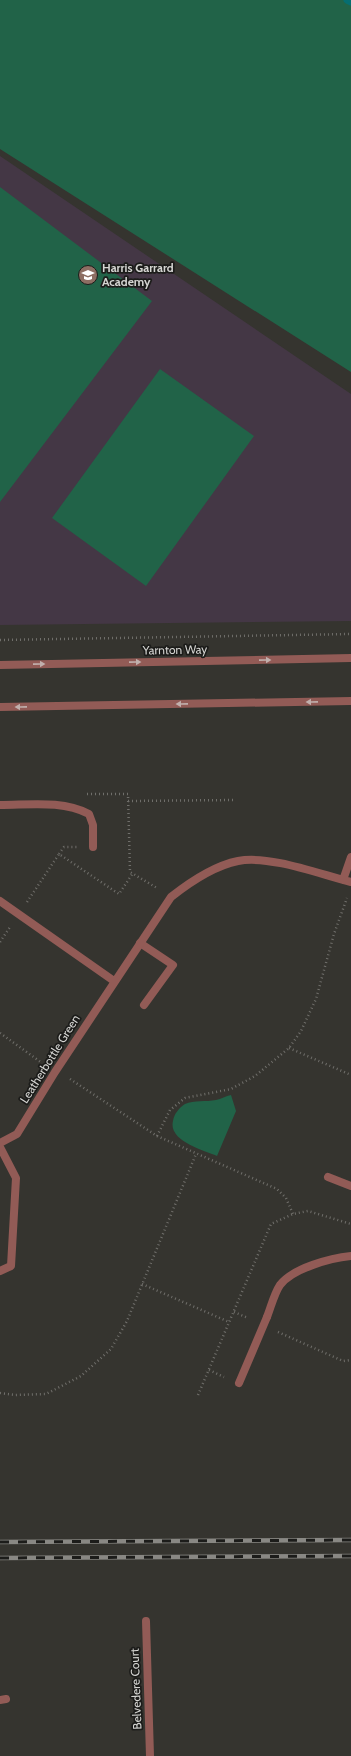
<svg xmlns="http://www.w3.org/2000/svg" width="351" height="1756" viewBox="0 0 351 1756" font-family="Cabin,sans-serif">
<style>
.education{fill:#443745}
.green{fill:#216348}
.lines{fill:none;stroke-linecap:round;stroke-linejoin:round}
.stream{stroke:#066e71;stroke-width:7}
.path{stroke:#706f6b;stroke-width:2.5;stroke-dasharray:1 3;stroke-linecap:butt}
.service{stroke:#925b56;stroke-width:8}
.minor{stroke:#925b56;stroke-width:8}
.tertiary{stroke:#925b56;stroke-width:8}
.rail-casing{stroke:#898884;stroke-width:4.5}
.rail{stroke:#1c1c1a;stroke-width:3;stroke-dasharray:9;stroke-linecap:butt}
.oneway{fill:#c1b0ad}
.labels{text-anchor:middle;stroke-width:3.5;stroke-linejoin:round;paint-order:stroke}
.poi-label{font-size:12px;font-weight:bold;fill:#d5d5d2;stroke:#1c1c1a;text-anchor:start}
.street-label{font-size:12px;fill:#d5d5d2;stroke:#1c1c1a}
</style>
<rect width="100%" height="100%" fill="#35342f"/>
<path class="education" d="M 0,156 L 351,394 L 351,621 L 0,625 Z"/>
<path class="green" d="M 0,0 L 351,0 L 351,372 L 0,149 Z
M 0,187 L 152,301 L 0,502 Z
M 160,369 L 254,436 L 146,586 L 52,518 Z
M 231,1095 L 236,1111 L 217,1156 C 203,1150 168,1141 173,1121 C 174,1114 179,1108 185,1104 C 194,1100 206,1102 216,1100 C 221,1099 226,1096 231,1095 Z"/>
<g class="lines">
<path class="stream" d="M 347,0 L 351,2"/>
<path class="path" d="M 0,640 L 351,634
M 87,794 L 128,794 L 130,872 L 157,888
M 128,801 L 235,800
M 59,854 L 64,847 L 77,847
M 27,902 L 59,854 L 119,894 L 133,873
M 0,942 L 10,927
M 0,1033 L 42,1063
M 289,1048 L 351,1075
M 70,1079 L 157,1136 L 277,1189 L 286,1198 L 293,1214
M 157,1136 L 170,1110 L 185,1098 L 231,1089 L 255,1076 L 289,1048 L 301,1031 L 316,999 L 334,934 L 347,898
M 142,1284 L 229,1322
M 234,1312 L 248,1318
M 278,1332 L 343,1361 L 351,1360
M 209,1370 L 224,1377
M 0,1393 L 15,1395 L 46,1394 L 81,1376 L 111,1349 L 127,1321 L 196,1154
M 198,1395 L 271,1224 L 293,1214 L 308,1211 L 351,1224"/>
<path class="service" d="M 0,805 C 30,805 62,800 89,814 L 93,825 L 93,847
M 140,943 L 173,965 L 144,1005
M 328,1177 L 351,1186
M 239,1383 L 267,1317"/>
<path class="minor" d="M 343,880 L 351,857
M 0,901 L 114,981
M 0,1143 L 17,1134 L 55,1072 L 171,897 C 190,882 213,866 238,861 C 270,855 319,874 351,882
M 0,1147 L 16,1178 L 11,1266 L 0,1271
M 267,1317 C 271,1307 274,1294 280,1285 C 293,1268 331,1258 351,1256
M 146,1621 L 150,1756
M 0,1700 L 6,1699"/>
<path class="tertiary" d="M 0,665 L 351,658
M 0,707 L 351,701"/>
<defs>
<path id="rail" d="M 0,1542 L 351,1540
M 0,1558 L 351,1556"/>
</defs>
<use href="#rail" class="rail-casing"/>
<use href="#rail" class="rail"/>
</g>
<defs><path id="oneway-solid" d="M-6-.8H1V-3.2L6.5 0L1 3.2V.8H-6Z"/></defs>
<g class="oneway">
<use href="#oneway-solid" transform="translate(265 660) rotate(-1)"/>
<use href="#oneway-solid" transform="translate(135 662) rotate(-1)"/>
<use href="#oneway-solid" transform="translate(39 664) rotate(-1)"/>
<use href="#oneway-solid" transform="translate(312 702) rotate(179)"/>
<use href="#oneway-solid" transform="translate(182 704) rotate(179)"/>
<use href="#oneway-solid" transform="translate(21 707) rotate(179)"/>
</g>
<defs>
<symbol id="school-disc" viewBox="-11 -11 22 22"><circle r="9.5" fill="#8d6e63" stroke="#1c1c1a"/><path d="M0-5L7-2L0 1L-7-2ZM-4 1L0 2.5L4 1V4Q0 6-4 4Z" fill="#fff"/></symbol>
</defs>
<g fill-rule="evenodd">
<use href="#school-disc" x="77" y="264" width="22" height="22"/>
</g>
<g class="labels">
<g class="poi-label">
<text x="102" y="272">Harris Garrard<tspan x="102" dy="14">Academy</tspan></text>
</g>
<g class="street-label">
<text transform="translate(175 650) rotate(-1)" y="4">Yarnton Way</text>
<text transform="translate(50 1059) rotate(-58)" y="4">Leatherbottle Green</text>
<text transform="translate(136 1689) rotate(-92)" y="4">Belvedere Court</text>
</g>
</g>
</svg>
